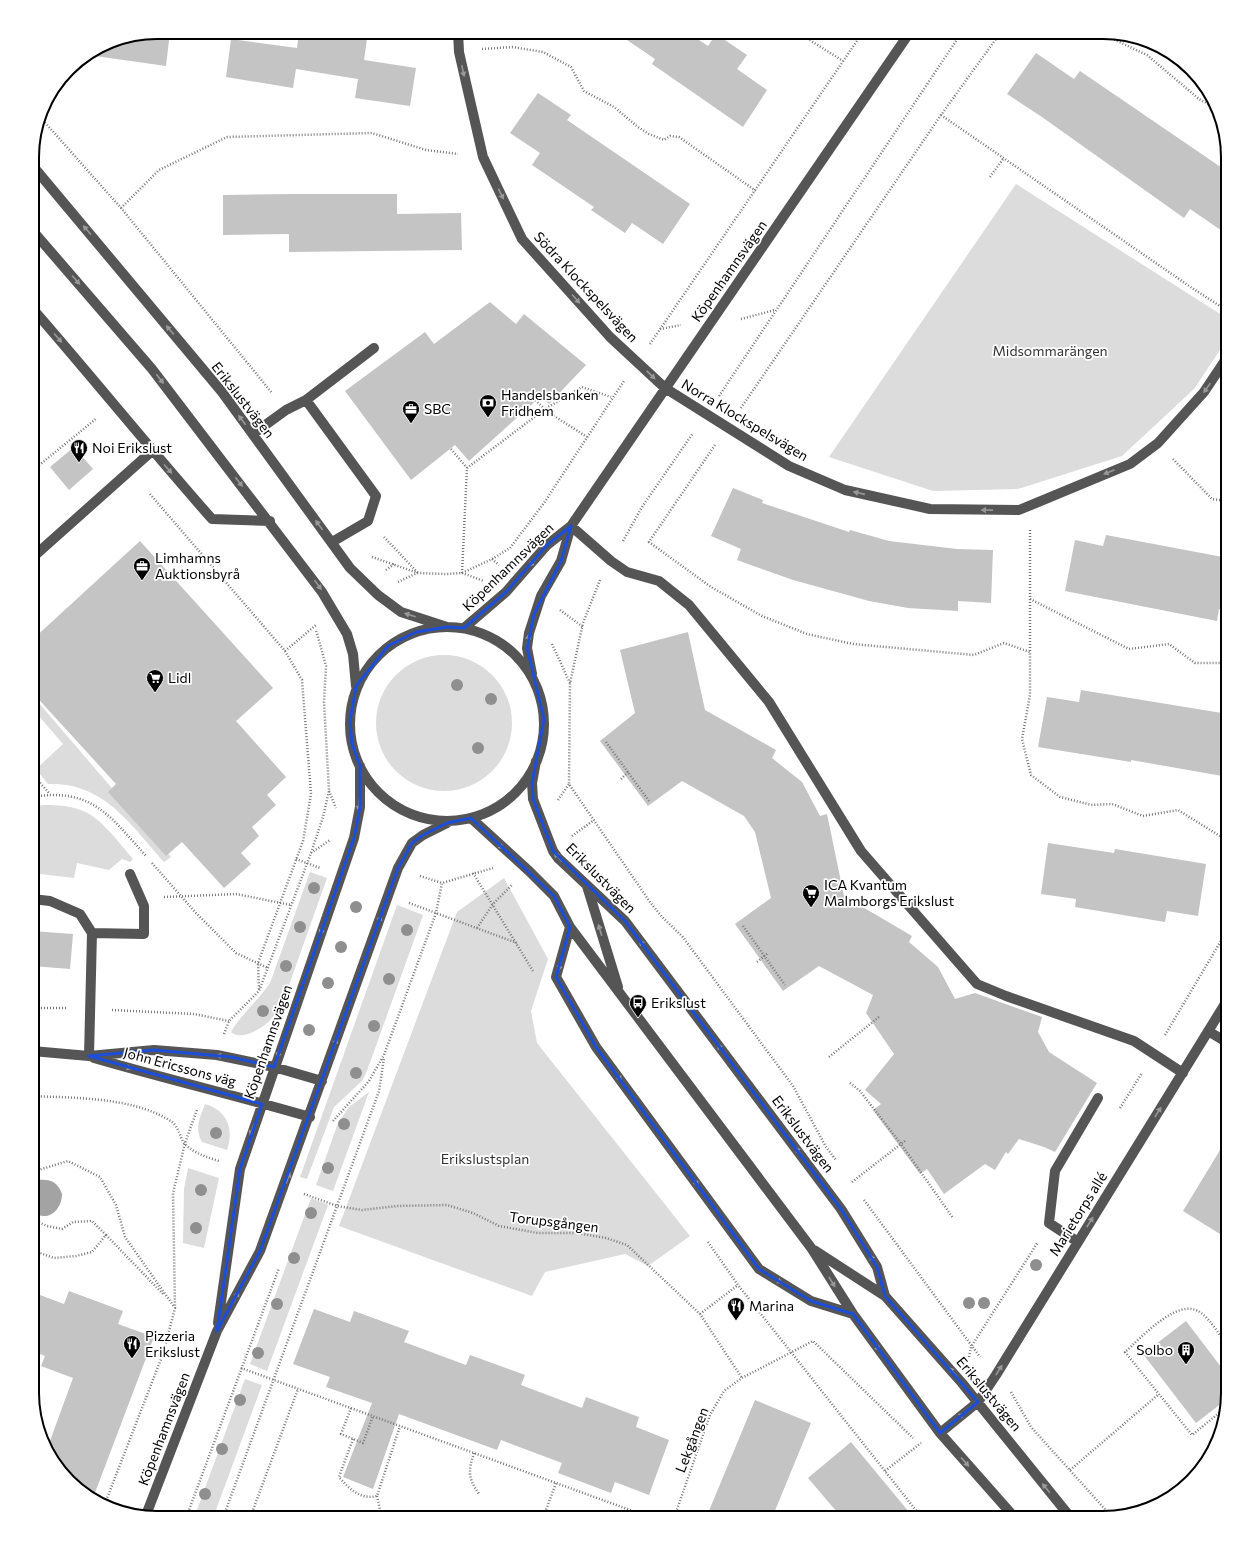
<svg xmlns="http://www.w3.org/2000/svg" width="1260" height="1550" viewBox="0 0 1260 1550" font-family="Commissioner,sans-serif">
<style>
.green{fill:#dcdcdc}
.water{fill:#a3a3a3}
.building{fill:#c4c4c4}
.lines{fill:none;stroke-linecap:round;stroke-linejoin:round}
.path{stroke:#777;stroke-width:2.5;stroke-dasharray:1 2;stroke-linecap:butt}
.minor{stroke:#555;stroke-width:10}
.tree{fill:#8f8f8f}
.oneway{fill:#999}
.marked{fill:none;stroke:#1d4ed8;stroke-width:3;stroke-linejoin:round}
.labels{text-anchor:middle;stroke-width:3.5;stroke-linejoin:round;paint-order:stroke}
.street-label{font-size:14px;fill:#000;stroke:#fff}
.park-label{font-size:14px;fill:#333;stroke:#fff}
.poi-label{font-size:14px;fill:#000;stroke:#fff;text-anchor:start}
.rim{fill:none;stroke:#000;stroke-width:2}
</style>
<rect width="100%" height="100%" fill="#fff"/>
<path class="green" d="M 1016,184 L 1228,319 L 1228,338 L 1194,389 L 1122,456 L 1018,489 L 933,491 L 829,457 Z
M376 723a68 68 0 1 1 136 0a68 68 0 1 1-136 0Z
M 32,695 L 171,857 L 164,862 C 130,824 104,782 48,784 L 36,769 L 63,744 L 32,708 Z
M 43,805 C 53,805 64,805 74,808 C 99,813 117,841 133,859 L 130,862 L 122,859 L 109,870 L 77,863 L 74,878 L 32,873 L 32,807 Z
M 310,872 L 327,878 L 283,1002 C 279,1007 276,1013 272,1018 C 265,1027 241,1042 231,1032 C 241,1014 258,1001 270,983 Z
M 504,878 L 548,959 L 531,1011 L 537,1043 L 690,1236 L 648,1266 L 625,1254 L 545,1272 L 532,1296 L 339,1226 L 457,912 Z
M 397,905 L 423,915 L 367,1071 L 362,1081 L 334,1107 L 307,1179 L 300,1177 Z
M 369,1092 L 333,1191 L 316,1185 L 338,1123 L 349,1107 Z
M 205,1104 C 228,1111 234,1129 227,1150 L 202,1142 C 194,1128 200,1118 205,1104 Z
M 188,1168 L 219,1178 L 204,1248 L 183,1243 L 184,1189 Z
M 311,1198 L 328,1205 L 267,1371 L 250,1364 Z
M 245,1379 L 262,1385 L 213,1518 L 194,1518 Z"/>
<path class="water" d="M 39,1180 C 51,1179 58,1183 62,1194 C 62,1210 47,1224 32,1211 L 32,1184 Z"/>
<path class="building" d="M 157,32 L 170,32 L 166,66 L 88,55 L 110,41 Z
M 299,32 L 318,32 L 367,39 L 364,60 L 416,68 L 410,106 L 355,98 L 358,79 L 296,69 L 293,88 L 226,77 L 231,39 L 297,48 Z
M 615,32 L 687,32 L 708,46 L 716,34 L 747,55 L 737,69 L 767,90 L 743,127 L 652,64 L 655,59 Z
M 1036,53 L 1074,79 L 1080,71 L 1228,172 L 1228,235 L 1190,209 L 1184,218 L 1042,117 L 1007,94 Z
M 538,93 L 571,115 L 567,120 L 690,204 L 663,244 L 632,223 L 625,233 L 591,210 L 594,207 L 532,165 L 540,153 L 510,133 Z
M 292,194 L 397,194 L 397,214 L 461,213 L 462,250 L 289,252 L 289,234 L 223,235 L 223,195 Z
M 490,302 L 516,324 L 524,314 L 586,365 L 549,404 L 540,397 L 469,461 L 455,445 L 411,480 L 345,391 L 425,332 L 434,344 Z
M 74,447 L 93,469 L 69,490 L 50,467 Z
M 733,488 L 763,500 L 762,503 L 849,532 L 850,530 L 889,541 L 957,549 L 993,550 L 991,603 L 958,601 L 958,611 L 908,608 L 869,601 L 793,580 L 737,560 L 741,549 L 711,536 Z
M 1106,535 L 1228,558 L 1228,611 L 1219,609 L 1217,621 L 1065,591 L 1075,540 L 1103,546 Z
M 140,541 L 273,688 L 236,721 L 286,777 L 267,795 L 276,805 L 252,827 L 259,836 L 241,853 L 251,864 L 224,888 L 182,842 L 166,856 L 108,792 L 116,784 L 32,692 L 32,640 Z
M 688,632 L 705,710 L 776,750 L 772,758 L 802,782 L 820,816 L 827,814 L 844,896 L 912,936 L 909,942 L 938,967 L 955,999 L 975,993 L 1042,1017 L 1038,1032 L 1049,1052 L 1097,1083 L 1055,1152 L 1044,1147 L 1019,1139 L 1008,1154 L 1006,1152 L 995,1170 L 985,1164 L 944,1194 L 927,1169 L 920,1174 L 873,1110 L 881,1104 L 865,1090 L 894,1054 L 866,1013 L 873,995 L 819,966 L 783,991 L 735,924 L 771,898 L 755,832 L 744,816 L 682,781 L 648,806 L 600,741 L 635,713 L 620,650 Z
M 1081,690 L 1228,714 L 1228,777 L 1131,760 L 1131,762 L 1038,747 L 1047,697 L 1079,702 Z
M 1048,843 L 1114,853 L 1115,849 L 1206,864 L 1198,916 L 1167,911 L 1165,922 L 1075,907 L 1076,899 L 1041,894 Z
M 32,931 L 73,934 L 70,969 L 32,966 Z
M 1228,1137 L 1228,1239 L 1183,1211 Z
M 69,1291 L 123,1311 L 118,1324 L 154,1337 L 93,1498 L 53,1463 L 47,1449 L 73,1378 L 41,1366 L 45,1356 L 32,1351 L 32,1292 L 64,1304 Z
M 314,1309 L 350,1322 L 354,1311 L 409,1331 L 404,1342 L 466,1365 L 470,1355 L 525,1375 L 521,1385 L 582,1408 L 586,1397 L 639,1417 L 636,1427 L 669,1440 L 649,1495 L 615,1482 L 611,1493 L 558,1473 L 562,1463 L 501,1440 L 497,1450 L 399,1414 L 373,1489 L 343,1477 L 372,1403 L 326,1387 L 330,1377 L 293,1364 Z
M 1186,1321 L 1228,1376 L 1227,1399 L 1196,1423 L 1143,1354 Z
M 755,1400 L 811,1423 L 772,1518 L 706,1518 Z
M 851,1442 L 914,1518 L 842,1518 L 808,1478 Z"/>
<g class="lines">
<path class="path" d="M 797,32 L 843,61
M 1098,32 L 1147,55 L 1199,99 L 1217,109
M 482,49 L 512,47 L 543,52 L 571,67 L 584,91 L 614,107 L 638,127 L 649,134 L 664,140 L 670,136 L 679,137 L 756,191
M 941,115 L 1195,290 L 1228,311
M 41,118 L 121,208 L 272,393
M 990,177 L 1003,159
M 121,208 L 159,170 L 227,137 L 372,133 L 426,150 L 458,154
M 741,319 L 775,310
M 660,329 L 681,325
M 650,344 L 863,32
M 531,396 L 548,412 L 587,437
M 719,396 L 962,32
M 741,408 L 941,115 L 1001,32
M 715,445 L 649,542 L 711,587 L 762,616 L 807,634 L 853,644 L 974,655 L 1004,643 L 1030,652 L 1030,695 L 1022,739 L 1031,775 L 1060,797 L 1091,805 L 1112,804 L 1143,816 L 1178,810 L 1228,841
M 451,449 L 467,468
M 1173,459 L 1212,499 L 1228,501
M 32,471 L 97,418
M 150,494 L 285,651 L 302,680 L 311,794 L 303,841 L 258,963 L 259,990
M 1030,530 L 1030,652
M 384,537 L 418,573
M 623,541 L 642,507 L 693,433
M 372,557 L 418,573 L 447,574 L 462,573 L 492,559 L 510,548 L 544,503 L 624,381
M 492,559 L 499,565
M 386,570 L 394,564
M 462,573 L 467,468 L 545,409 L 582,387 L 611,397
M 462,573 L 484,581
M 600,580 L 583,623 L 570,683 L 569,784 L 650,902 L 662,917 L 682,936 L 793,1086 L 826,1147 L 836,1160
M 398,582 L 417,573
M 1030,599 L 1129,649 L 1169,644 L 1195,663 L 1228,663
M 560,610 L 583,627
M 552,644 L 570,683
M 285,651 L 316,625
M 606,742 L 649,801
M 32,774 L 49,793
M 621,779 L 628,772
M 329,791 L 336,808
M 32,797 C 92,787 110,816 146,856
M 558,800 L 569,784
M 572,836 L 594,820
M 311,853 L 330,840
M 296,859 L 320,868
M 152,863 L 195,912 L 236,953 L 268,968
M 473,873 L 533,971
M 420,876 L 442,883
M 164,897 L 236,894 L 291,905
M 409,903 L 517,943
M 743,926 L 785,985
M 477,928 L 493,904 L 512,885
M 757,962 L 768,953
M 32,1008 L 67,1008
M 112,1010 L 194,1014 L 229,1021
M 224,1034 L 229,1021 L 259,991 L 311,853 L 323,817 L 329,791 L 324,702 L 326,666 L 316,630
M 1165,1035 L 1228,929
M 829,1057 L 879,1017
M 850,1083 L 860,1091 L 901,1144 L 953,1218
M 32,1096 C 75,1098 135,1097 172,1122 C 178,1126 180,1137 184,1143 C 193,1153 206,1157 219,1161
M 1120,1108 L 1142,1073
M 333,1121 L 369,1081 L 384,1055 L 436,913 L 442,883 L 493,868
M 32,1172 L 68,1161 L 100,1177 L 116,1205 L 125,1237 L 175,1308
M 852,1182 L 906,1140
M 304,1194 L 337,1206 L 362,1210 L 397,1206 L 447,1205 L 473,1213 L 499,1226 L 538,1233 L 577,1233 L 606,1238 L 627,1245 L 700,1314 L 742,1378
M 864,1200 L 980,1357
M 106,1235 L 164,1295
M 708,1242 L 738,1285 L 922,1518
M 32,1250 L 54,1258 L 76,1256 L 92,1252 L 106,1235 L 92,1221 L 73,1222 L 62,1229 L 47,1226 L 32,1219
M 700,1314 L 738,1285
M 969,1357 L 971,1347 L 1038,1242
M 241,1368 L 652,1518
M 1011,1392 L 1031,1427 L 1112,1517
M 351,1408 L 341,1434 L 363,1443 L 373,1416
M 1224,1409 L 1192,1435 L 1125,1352 C 1140,1339 1179,1295 1201,1313 C 1211,1320 1221,1337 1228,1347
M 353,1439 L 339,1477 C 349,1489 361,1500 377,1496 L 400,1426
M 474,1453 C 468,1472 468,1478 479,1494
M 1070,1470 L 1159,1394
M 885,1471 L 921,1443
M 377,1496 L 380,1510 L 379,1518
M 104,1506 L 163,1354 L 175,1308 L 173,1193 L 185,1143 L 197,1110
M 186,1518 L 279,1268
M 223,1518 L 379,1091 L 384,1058
M 250,1518 L 298,1389
M 543,1518 L 556,1483
M 674,1518 L 710,1415 L 724,1391 L 742,1378 L 813,1341 L 913,1438"/>
<path class="minor" d="M 458,32 L 459,52 L 483,157 L 522,239 L 610,337 L 665,388 L 789,466 L 845,490 L 930,509 L 1019,510 L 1130,464 L 1158,443 L 1204,392 L 1228,356
M 32,165 L 222,392 L 350,568 L 378,595 L 401,612 L 447,627
M 32,230 L 152,369 L 322,592 L 347,634 L 353,654 L 356,686
M 32,308 C 93,378 151,450 212,519 L 270,521
M 306,400 L 374,348
M 253,434 L 286,410 L 306,400 L 376,496 L 368,521 L 332,542
M 571,526 L 611,561 L 627,572 L 659,581 L 689,605 L 769,702 L 861,851 L 977,984 L 1006,996 L 1134,1041 L 1183,1073
M 32,558 L 152,451
M350 724a97 97 0 1 1 194 0a97 97 0 1 1-194 0Z
M 464,628 L 506,592 L 547,545 L 571,526 L 910,32
M 532,674 L 527,648 L 529,633 L 541,596 L 561,561 L 571,526
M 536,761 L 532,783 L 533,799 L 553,851 L 558,858 L 625,921 L 841,1209 L 877,1267 L 885,1296 L 962,1383 L 1071,1518
M 471,818 L 529,871 L 554,896 L 570,927 L 812,1249 L 853,1314 L 940,1433 L 1015,1518
M 587,886 L 618,987
M 32,899 L 50,901 L 80,914 L 92,933 L 89,1056
M 570,927 L 556,977 L 596,1047 L 759,1269 L 811,1301 L 853,1314
M 92,933 L 144,934 L 144,906 L 130,874
M 1208,1031 L 1228,1043
M 32,1051 L 89,1056 L 154,1050 L 217,1055 L 274,1067 L 322,1081
M 94,1058 C 166,1079 238,1096 310,1117
M 1078,1242 L 1049,1223 L 1055,1171 L 1098,1098
M 814,1250 L 885,1296
M 218,1323 L 240,1169 L 354,838 L 360,807 L 360,766
M 940,1433 L 978,1402 L 996,1375 L 1228,999
M 146,1515 L 217,1331 L 260,1251 L 398,868 L 412,843 L 423,835 L 447,823"/>
</g>
<g class="tree">
<circle cx="457" cy="685" r="6"/>
<circle cx="491" cy="699" r="6"/>
<circle cx="478" cy="748" r="6"/>
<circle cx="314" cy="888" r="6"/>
<circle cx="356" cy="907" r="6"/>
<circle cx="300" cy="927" r="6"/>
<circle cx="407" cy="930" r="6"/>
<circle cx="341" cy="947" r="6"/>
<circle cx="286" cy="966" r="6"/>
<circle cx="389" cy="979" r="6"/>
<circle cx="328" cy="983" r="6"/>
<circle cx="263" cy="1011" r="6"/>
<circle cx="374" cy="1026" r="6"/>
<circle cx="309" cy="1030" r="6"/>
<circle cx="356" cy="1073" r="6"/>
<circle cx="344" cy="1124" r="6"/>
<circle cx="216" cy="1133" r="6"/>
<circle cx="328" cy="1168" r="6"/>
<circle cx="201" cy="1190" r="6"/>
<circle cx="311" cy="1213" r="6"/>
<circle cx="196" cy="1228" r="6"/>
<circle cx="294" cy="1258" r="6"/>
<circle cx="1036" cy="1265" r="6"/>
<circle cx="969" cy="1303" r="6"/>
<circle cx="984" cy="1303" r="6"/>
<circle cx="277" cy="1304" r="6"/>
<circle cx="258" cy="1353" r="6"/>
<circle cx="240" cy="1400" r="6"/>
<circle cx="222" cy="1449" r="6"/>
<circle cx="205" cy="1494" r="6"/>
</g>
<defs><path id="oneway-solid" d="M-6-.8H1V-3.2L6.5 0L1 3.2V.8H-6Z"/></defs>
<g class="oneway">
<use href="#oneway-solid" transform="translate(463 71) rotate(78)"/>
<use href="#oneway-solid" transform="translate(501 194) rotate(64)"/>
<use href="#oneway-solid" transform="translate(87 230) rotate(-130)"/>
<use href="#oneway-solid" transform="translate(76 280) rotate(49)"/>
<use href="#oneway-solid" transform="translate(576 299) rotate(48)"/>
<use href="#oneway-solid" transform="translate(170 330) rotate(-130)"/>
<use href="#oneway-solid" transform="translate(58 338) rotate(49)"/>
<use href="#oneway-solid" transform="translate(651 375) rotate(44)"/>
<use href="#oneway-solid" transform="translate(160 379) rotate(52)"/>
<use href="#oneway-solid" transform="translate(1207 388) rotate(125)"/>
<use href="#oneway-solid" transform="translate(242 420) rotate(-127)"/>
<use href="#oneway-solid" transform="translate(168 469) rotate(48)"/>
<use href="#oneway-solid" transform="translate(1109 472) rotate(157)"/>
<use href="#oneway-solid" transform="translate(239 482) rotate(52)"/>
<use href="#oneway-solid" transform="translate(859 493) rotate(-167)"/>
<use href="#oneway-solid" transform="translate(987 510) rotate(-179)"/>
<use href="#oneway-solid" transform="translate(319 525) rotate(-126)"/>
<use href="#oneway-solid" transform="translate(533 562) rotate(131)"/>
<use href="#oneway-solid" transform="translate(318 585) rotate(54)"/>
<use href="#oneway-solid" transform="translate(410 615) rotate(-163)"/>
<use href="#oneway-solid" transform="translate(528 640) rotate(-80)"/>
<use href="#oneway-solid" transform="translate(359 805) rotate(94)"/>
<use href="#oneway-solid" transform="translate(499 845) rotate(42)"/>
<use href="#oneway-solid" transform="translate(558 857) rotate(-130)"/>
<use href="#oneway-solid" transform="translate(379 921) rotate(-70)"/>
<use href="#oneway-solid" transform="translate(322 929) rotate(109)"/>
<use href="#oneway-solid" transform="translate(600 930) rotate(-107)"/>
<use href="#oneway-solid" transform="translate(643 945) rotate(-127)"/>
<use href="#oneway-solid" transform="translate(560 965) rotate(105)"/>
<use href="#oneway-solid" transform="translate(335 1044) rotate(-71)"/>
<use href="#oneway-solid" transform="translate(721 1049) rotate(-127)"/>
<use href="#oneway-solid" transform="translate(279 1052) rotate(109)"/>
<use href="#oneway-solid" transform="translate(222 1056) rotate(-173)"/>
<use href="#oneway-solid" transform="translate(126 1067) rotate(17)"/>
<use href="#oneway-solid" transform="translate(618 1076) rotate(54)"/>
<use href="#oneway-solid" transform="translate(1158 1112) rotate(-58)"/>
<use href="#oneway-solid" transform="translate(252 1130) rotate(110)"/>
<use href="#oneway-solid" transform="translate(799 1152) rotate(-127)"/>
<use href="#oneway-solid" transform="translate(288 1178) rotate(-70)"/>
<use href="#oneway-solid" transform="translate(695 1181) rotate(54)"/>
<use href="#oneway-solid" transform="translate(1090 1222) rotate(-58)"/>
<use href="#oneway-solid" transform="translate(873 1260) rotate(-122)"/>
<use href="#oneway-solid" transform="translate(777 1280) rotate(32)"/>
<use href="#oneway-solid" transform="translate(832 1282) rotate(58)"/>
<use href="#oneway-solid" transform="translate(236 1297) rotate(-62)"/>
<use href="#oneway-solid" transform="translate(876 1346) rotate(55)"/>
<use href="#oneway-solid" transform="translate(999 1370) rotate(-58)"/>
<use href="#oneway-solid" transform="translate(953 1372) rotate(-132)"/>
<use href="#oneway-solid" transform="translate(959 1417) rotate(-39)"/>
<use href="#oneway-solid" transform="translate(965 1462) rotate(49)"/>
<use href="#oneway-solid" transform="translate(1046 1488) rotate(-129)"/>
</g>
<path class="marked" d="M 571,526 L 561,561 L 534,614 L 527,648 L 544,719 L 532,783 L 533,799 L 553,851 L 625,921 L 841,1209 L 877,1267 L 885,1296 L 978,1402 L 940,1433 L 853,1314 L 811,1301 L 759,1269 L 596,1047 L 556,977 L 570,927 L 554,896 L 471,818 L 447,823 L 423,835 L 412,843 L 398,868 L 260,1251 L 217,1331 L 240,1169 L 262,1104 L 89,1056 L 154,1050 L 231,1057 L 274,1067 L 354,838 L 360,807 L 360,766 L 352,744 L 350,721 L 356,686 L 388,646 L 416,632 L 447,627 L 464,628 L 506,592 L 547,545 Z"/>
<defs>
<symbol id="bank-pin" viewBox="-11 -11 22 30"><path d="M0 17L-7.5 6A9.5 9.5 0 1 1 7.5 6Z" fill="#000" stroke="#fff"/><path d="M-6-4H6V4H-6ZM0-2.3a2.3 2.3 0 1 0 0 4.6a2.3 2.3 0 1 0 0-4.6Z" fill="#fff"/></symbol>
<symbol id="office-pin" viewBox="-11 -11 22 30"><path d="M0 17L-7.5 6A9.5 9.5 0 1 1 7.5 6Z" fill="#000" stroke="#fff"/><path d="M-6-3h4V-5.5h4V-3h4V5H-6ZM-1-4.5V-3h2v-1.5ZM-6 0V1H6V0Z" fill="#fff"/></symbol>
<symbol id="restaurant-pin" viewBox="-11 -11 22 30"><path d="M0 17L-7.5 6A9.5 9.5 0 1 1 7.5 6Z" fill="#000" stroke="#fff"/><path d="M-5-6h1v4h1v-4h1v4h1v-4h1v5L-1.5 .5V6h-2V.5L-5-1ZM5-6V6H3V1.5H1.5Q1.5-4 5-6Z" fill="#fff"/></symbol>
<symbol id="supermarket-pin" viewBox="-11 -11 22 30"><path d="M0 17L-7.5 6A9.5 9.5 0 1 1 7.5 6Z" fill="#000" stroke="#fff"/><path d="M-6-5.5h2.5l.6 2H6L4.5 2H-2.5L-4.4-4H-6ZM-1.5 3.2a1.3 1.3 0 1 0 .1 0ZM3 3.2a1.3 1.3 0 1 0 .1 0Z" fill="#fff"/></symbol>
<symbol id="bus-pin" viewBox="-11 -11 22 30"><path d="M0 17L-7.5 6A9.5 9.5 0 1 1 7.5 6Z" fill="#000" stroke="#fff"/><path d="M-5-6H5V4H4V6H2V4H-2V6H-4V4H-5ZM-3.5-4V0h7V-4ZM-3.5 1.2v1.5H-2V1.2ZM2 1.2v1.5H3.5V1.2Z" fill="#fff"/></symbol>
<symbol id="building-pin" viewBox="-11 -11 22 30"><path d="M0 17L-7.5 6A9.5 9.5 0 1 1 7.5 6Z" fill="#000" stroke="#fff"/><path d="M-4-6H4V6H1V3H-1V6H-4ZM-2.5-4.3h1.7v1.8h-1.7ZM.8-4.3h1.7v1.8H.8ZM-2.5-1h1.7V.8h-1.7ZM.8-1h1.7V.8H.8Z" fill="#fff"/></symbol>
</defs>
<g fill-rule="evenodd">
<use href="#bank-pin" x="478" y="393" width="20" height="27"/>
<use href="#office-pin" x="401" y="399" width="20" height="27"/>
<use href="#restaurant-pin" x="69" y="438" width="20" height="27"/>
<use href="#office-pin" x="132" y="556" width="20" height="27"/>
<use href="#supermarket-pin" x="145" y="668" width="20" height="27"/>
<use href="#supermarket-pin" x="801" y="883" width="20" height="27"/>
<use href="#bus-pin" x="628" y="993" width="20" height="27"/>
<use href="#restaurant-pin" x="726" y="1296" width="20" height="27"/>
<use href="#restaurant-pin" x="122" y="1334" width="20" height="27"/>
<use href="#building-pin" x="1176" y="1340" width="20" height="27"/>
</g>
<g class="labels">
<g class="street-label">
<text transform="translate(729 271) rotate(-55)" y="5">Köpenhamnsvägen</text>
<text transform="translate(586 287) rotate(47)" y="5">Södra Klockspelsvägen</text>
<text transform="translate(243 400) rotate(52)" y="5">Erikslustvägen</text>
<text transform="translate(745 420) rotate(31)" y="5">Norra Klockspelsvägen</text>
<text transform="translate(508 567) rotate(-44)" y="5">Köpenhamnsvägen</text>
<text transform="translate(601 878) rotate(45)" y="5">Erikslustvägen</text>
<text transform="translate(268 1042) rotate(-71)" y="5">Köpenhamnsvägen</text>
<text transform="translate(180 1067) rotate(15)" y="5">John Ericssons väg</text>
<text transform="translate(803 1134) rotate(53)" y="5">Erikslustvägen</text>
<text transform="translate(1078 1214) rotate(-58)" y="5">Marietorps allé</text>
<text transform="translate(554 1222) rotate(7)" y="5">Torupsgången</text>
<text transform="translate(989 1394) rotate(50)" y="5">Erikslustvägen</text>
<text transform="translate(164 1429) rotate(-69)" y="5">Köpenhamnsvägen</text>
<text transform="translate(692 1440) rotate(-69)" y="5">Lekgången</text>
</g>
<g class="park-label">
<text x="1050" y="356">Midsommarängen</text>
<text x="485" y="1164">Erikslustsplan</text>
</g>
<g class="poi-label">
<text x="501" y="400">Handelsbanken<tspan x="501" dy="16">Fridhem</tspan></text>
<text x="424" y="414">SBC</text>
<text x="92" y="453">Noi Erikslust</text>
<text x="155" y="563">Limhamns<tspan x="155" dy="16">Auktionsbyrå</tspan></text>
<text x="168" y="683">Lidl</text>
<text x="824" y="890">ICA Kvantum<tspan x="824" dy="16">Malmborgs Erikslust</tspan></text>
<text x="651" y="1008">Erikslust</text>
<text x="749" y="1311">Marina</text>
<text x="145" y="1341">Pizzeria<tspan x="145" dy="16">Erikslust</tspan></text>
<text x="1173" y="1355" text-anchor="end">Solbo</text>
</g>
</g>
<path d="M0 0H1260V1550H0ZM157 39H1103A118 118 0 0 1 1221 157V1393A118 118 0 0 1 1103 1511H157A118 118 0 0 1 39 1393V157A118 118 0 0 1 157 39Z" fill="#fff" fill-rule="evenodd"/>
<path class="rim" d="M157 39H1103A118 118 0 0 1 1221 157V1393A118 118 0 0 1 1103 1511H157A118 118 0 0 1 39 1393V157A118 118 0 0 1 157 39Z"/>
</svg>
